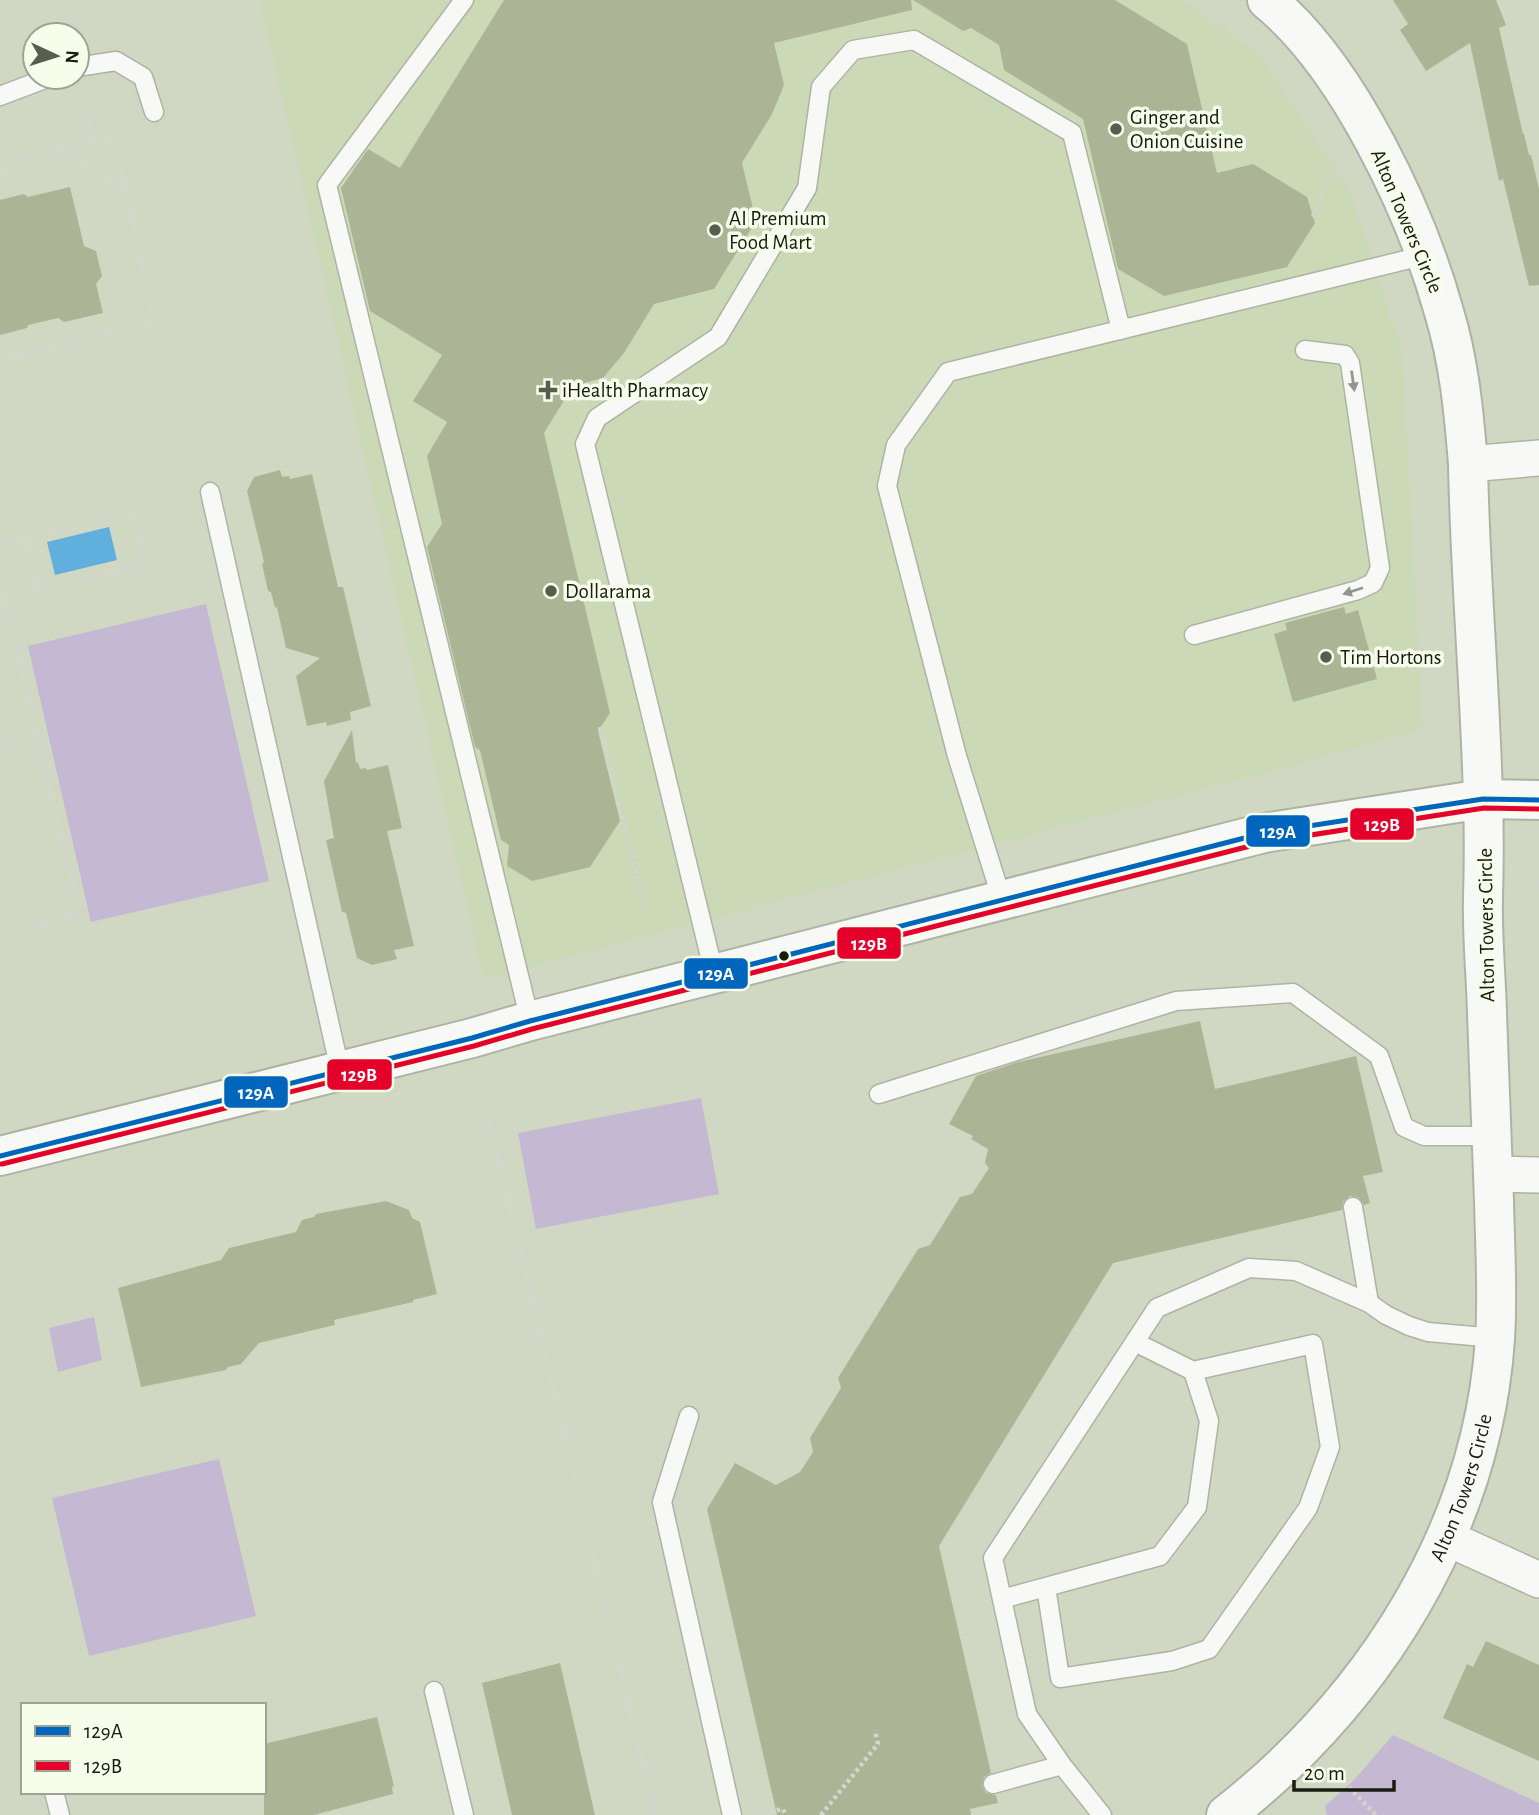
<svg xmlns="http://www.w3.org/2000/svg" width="1539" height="1815" viewBox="0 0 1539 1815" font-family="'Alegreya Sans',sans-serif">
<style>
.built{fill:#ccd9b7}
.green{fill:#c4b8d2}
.water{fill:#61afdd}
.building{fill:#abb596}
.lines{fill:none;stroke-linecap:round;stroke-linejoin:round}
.service-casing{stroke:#adb4a3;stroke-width:21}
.minor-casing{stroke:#adb4a3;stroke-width:38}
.tertiary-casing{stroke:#adb4a3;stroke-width:42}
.secondary-casing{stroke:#adb4a3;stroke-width:42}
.path{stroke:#d3d5cf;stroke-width:4.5;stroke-dasharray:3.5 3.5;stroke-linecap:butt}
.service{stroke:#f8f9f6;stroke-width:18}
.minor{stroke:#f8f9f6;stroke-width:35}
.tertiary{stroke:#f8f9f6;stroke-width:38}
.secondary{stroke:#f8f9f6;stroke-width:38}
.bus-1-casing{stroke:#f6feeb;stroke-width:10}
.bus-2-casing{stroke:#f6feeb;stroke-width:10}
.bus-1{stroke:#0065bd;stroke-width:5}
.bus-2{stroke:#e4002b;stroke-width:5}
.oneway{fill:#93968e}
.poi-dot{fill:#585e4d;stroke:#f6feeb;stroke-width:2.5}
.bus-dot{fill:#171c0e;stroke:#f6feeb;stroke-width:2.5}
.labels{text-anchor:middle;stroke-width:7;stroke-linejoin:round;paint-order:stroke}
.poi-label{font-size:21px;fill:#171c0e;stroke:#f6feeb;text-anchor:start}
.street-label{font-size:21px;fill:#171c0e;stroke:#f6feeb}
.line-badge{stroke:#f6feeb;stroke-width:2.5}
.badge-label{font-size:19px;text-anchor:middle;font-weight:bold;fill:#fff}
</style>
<rect width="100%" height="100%" fill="#d0d8c3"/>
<path class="built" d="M 260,0 L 1182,0 L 1258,53 L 1349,189 L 1402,352 L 1423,729 L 1305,762 L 484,979 Z"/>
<path class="green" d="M 206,604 L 269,881 L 91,922 L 28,646 Z
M 701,1098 L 719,1194 L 536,1229 L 518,1133 Z
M 94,1317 L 102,1360 L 58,1372 L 49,1328 Z
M 219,1459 L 256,1616 L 89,1656 L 52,1498 Z
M 1393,1735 L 1539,1803 L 1539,1815 L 1327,1815 L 1325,1806 L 1354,1780 Z"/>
<path class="water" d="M 109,527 L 117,560 L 55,575 L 47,542 Z"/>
<path class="building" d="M 504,0 L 911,0 L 912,10 L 774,43 L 784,85 L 772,114 L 742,163 L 756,221 L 714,289 L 654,304 L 624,353 L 603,378 L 573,386 L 544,433 L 610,713 L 598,731 L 620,821 L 590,867 L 532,881 L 507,866 L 509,845 L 501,840 L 480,750 L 475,747 L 427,547 L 442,524 L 427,456 L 447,422 L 413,401 L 442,355 L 370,311 L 341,188 L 368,149 L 400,168 Z
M 913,0 L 1115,0 L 1187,44 L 1217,173 L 1253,164 L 1307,197 L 1315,223 L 1287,267 L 1164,296 L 1118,269 L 1083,119 L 1004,70 L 999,45 L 971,28 L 963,31 Z
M 1393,0 L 1496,0 L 1506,25 L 1499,28 L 1523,134 L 1524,134 L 1529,155 L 1531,155 L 1539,189 L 1539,285 L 1529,286 L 1503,179 L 1499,181 L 1470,43 L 1426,71 L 1400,30 L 1408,24 Z
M 70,187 L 84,246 L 96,251 L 102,276 L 96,284 L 103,313 L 64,322 L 58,318 L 28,325 L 27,328 L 0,335 L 0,200 L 24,194 L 28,197 Z
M 280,470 L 282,477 L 289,476 L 290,479 L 312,474 L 338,587 L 343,587 L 371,706 L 350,712 L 351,720 L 327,726 L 326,722 L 307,726 L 296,676 L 320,658 L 286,648 L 277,607 L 275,608 L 271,592 L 268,591 L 262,564 L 264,562 L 247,491 L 254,477 Z
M 1344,607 L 1346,614 L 1358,610 L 1377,679 L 1293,702 L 1274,634 L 1287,630 L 1285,623 Z
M 352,730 L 356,763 L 358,762 L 360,769 L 366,768 L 367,770 L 388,765 L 402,828 L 387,831 L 414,946 L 394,950 L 397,959 L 372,965 L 357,958 L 346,913 L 342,912 L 326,840 L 334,838 L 324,781 Z
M 1200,1021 L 1215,1089 L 1356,1056 L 1383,1172 L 1363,1176 L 1370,1203 L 1364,1205 L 1358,1197 L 1350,1196 L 1343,1202 L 1342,1210 L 1113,1263 L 939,1546 L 991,1773 L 984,1777 L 982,1786 L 986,1793 L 996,1795 L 998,1803 L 970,1809 L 971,1815 L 777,1815 L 707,1509 L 735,1463 L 776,1485 L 800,1472 L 813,1452 L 810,1438 L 841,1388 L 838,1378 L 918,1249 L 930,1245 L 960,1197 L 972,1194 L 989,1168 L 985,1163 L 988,1149 L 971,1139 L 973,1136 L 949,1124 L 976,1076 L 1018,1062 Z
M 386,1201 L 409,1210 L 412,1218 L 420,1222 L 437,1294 L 413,1300 L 413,1302 L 334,1320 L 335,1325 L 259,1343 L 241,1364 L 228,1367 L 226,1370 L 141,1387 L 118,1288 L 221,1260 L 229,1248 L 296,1232 L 302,1220 L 314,1217 L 316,1214 Z
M 1486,1641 L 1539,1665 L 1539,1761 L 1443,1718 L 1467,1664 L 1473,1667 Z
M 560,1663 L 595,1815 L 512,1815 L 482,1683 Z
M 377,1717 L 394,1786 L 392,1787 L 393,1794 L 314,1815 L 264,1815 L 264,1744 Z"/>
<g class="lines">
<defs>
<path id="service" d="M 464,0 L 327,185 L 530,1021
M 77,67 L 116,61 L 143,77 L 154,112
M 0,96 L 50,77
M 210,492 L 340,1070
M 1194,635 L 1358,590 L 1373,583 L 1380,568 L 1350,363 L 1345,355 L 1305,350
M 1002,900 L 957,756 L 887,486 L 896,445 L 948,372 L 1426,255
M 714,973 L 585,444 L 597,418 L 718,337 L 807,188 L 821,87 L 853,50 L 914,40 L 1072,133 L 1121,330
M 879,1094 L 1176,1001 L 1293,993 L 1379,1056 L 1404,1127 L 1424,1136 L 1492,1136
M 1353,1207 L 1369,1303
M 689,1416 L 662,1502 L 732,1815
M 1046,1587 L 1060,1678 L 1172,1661 L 1209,1649 L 1308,1508 L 1330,1447 L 1313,1344 L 1193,1371
M 1002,1599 L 1160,1556 L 1197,1507 L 1209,1421 L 1193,1371 L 1135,1342
M 434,1691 L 464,1815
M 993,1784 L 1062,1765
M 54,1792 L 60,1815
M 1102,1815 L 1062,1765 L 1027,1714 L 993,1558 L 1157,1308 L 1249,1268 L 1296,1271 L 1369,1303 L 1386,1315 L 1409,1326 L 1428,1332 L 1495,1338"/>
<path id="minor" d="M 1468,464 L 1539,458
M 1493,1174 L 1539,1175
M 1447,1538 L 1539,1580"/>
<g id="tertiary">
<path id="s1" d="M 1226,1815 C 1374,1699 1482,1530 1495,1339 C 1498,1293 1495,1247 1494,1201 C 1492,1139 1489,1076 1487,1013 C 1486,975 1482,936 1483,898 C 1484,864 1484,830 1483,797 C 1480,686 1470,575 1468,464 C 1464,413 1459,361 1444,312 C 1416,212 1348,66 1267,0"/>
</g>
<path id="secondary" d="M 0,1156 L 472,1038 L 530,1021 L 1264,833 L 1483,799 L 1539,800"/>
</defs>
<use href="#service" class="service-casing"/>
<use href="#minor" class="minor-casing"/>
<use href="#tertiary" class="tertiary-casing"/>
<use href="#secondary" class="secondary-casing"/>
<path class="path" d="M 61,12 L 68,35
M 82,90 L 94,141
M 60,150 L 125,188
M 0,182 L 11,160 L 114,137 L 155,323 L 0,359
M 1313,217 L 1333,165
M 0,545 L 134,512 L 146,564 L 37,590 L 25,539
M 0,579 L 80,914 L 0,934
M 600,727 L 644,907
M 0,746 L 38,737
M 1535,885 L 1539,886
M 490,1124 L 655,1815
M 1329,1767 L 1376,1815
M 756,1814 L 783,1809 L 785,1815
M 821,1815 L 878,1744 L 875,1730"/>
<use href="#service" class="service"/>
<use href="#minor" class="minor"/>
<use href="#tertiary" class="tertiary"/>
<use href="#secondary" class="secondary"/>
<defs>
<path id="bus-1" d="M 0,1156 L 472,1038 L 530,1021 L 1264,833 L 1483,799 L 1539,800"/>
<path id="bus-2" d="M 2,1164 L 474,1046 L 532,1029 L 1266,842 L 1484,808 L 1539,809"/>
</defs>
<use href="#bus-1" class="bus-1-casing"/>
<use href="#bus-2" class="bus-2-casing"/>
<use href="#bus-1" class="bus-1"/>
<use href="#bus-2" class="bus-2"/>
</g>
<defs><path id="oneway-solid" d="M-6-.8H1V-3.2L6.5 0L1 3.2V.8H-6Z" transform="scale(1.75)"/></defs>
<g class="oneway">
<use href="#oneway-solid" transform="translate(1353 381) rotate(82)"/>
<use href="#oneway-solid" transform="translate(1353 591) rotate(162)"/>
</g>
<g class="poi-dot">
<circle cx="1116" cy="129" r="7"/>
<circle cx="715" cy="230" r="7"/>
<path d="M544.5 379.5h7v7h7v7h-7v7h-7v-7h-7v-7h7z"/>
<circle cx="551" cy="591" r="7"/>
<circle cx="1326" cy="657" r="7"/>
</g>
<circle class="bus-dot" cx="784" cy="956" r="6"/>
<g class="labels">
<g class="poi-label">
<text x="1130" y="124">Ginger and<tspan x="1130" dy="24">Onion Cuisine</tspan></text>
<text x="729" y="225">AI Premium<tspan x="729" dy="24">Food Mart</tspan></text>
<text x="562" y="397">iHealth Pharmacy</text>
<text x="565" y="598">Dollarama</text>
<text x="1340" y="664">Tim Hortons</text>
</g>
<g class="street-label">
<text transform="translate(1407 221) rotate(67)" y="7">Alton Towers Circle</text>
<text transform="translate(1486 925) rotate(-91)" y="7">Alton Towers Circle</text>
<text dy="7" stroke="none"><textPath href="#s1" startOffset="410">Alton Towers Circle</textPath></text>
</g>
</g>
<g class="line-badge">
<rect x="1349" y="807" width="66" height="34" rx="7" fill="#e4002b"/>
<rect x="1245" y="814" width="66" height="34" rx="7" fill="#0065bd"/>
<rect x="836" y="926" width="66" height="34" rx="7" fill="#e4002b"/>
<rect x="683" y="957" width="66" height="33" rx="7" fill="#0065bd"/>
<rect x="326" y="1058" width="67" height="33" rx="7" fill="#e4002b"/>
<rect x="223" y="1075" width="66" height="34" rx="7" fill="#0065bd"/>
</g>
<g class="badge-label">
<text x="1382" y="831">129B</text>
<text x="1278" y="838">129A</text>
<text x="869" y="950">129B</text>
<text x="716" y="980">129A</text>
<text x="359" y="1081">129B</text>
<text x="256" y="1099">129A</text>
</g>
<rect x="21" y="1703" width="245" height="91" fill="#f6feeb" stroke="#9da493" stroke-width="2"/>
<rect x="35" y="1726" width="35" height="10" fill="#0065bd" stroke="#9da493" stroke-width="2"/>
<text x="84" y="1738" font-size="21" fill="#171c0e">129A</text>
<rect x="35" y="1761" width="35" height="10" fill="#e4002b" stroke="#9da493" stroke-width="2"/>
<text x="84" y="1773" font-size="21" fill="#171c0e">129B</text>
<g transform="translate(56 56) rotate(94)"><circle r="33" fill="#f6feeb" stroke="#9da493" stroke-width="2"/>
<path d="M0-5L12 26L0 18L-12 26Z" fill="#585e4d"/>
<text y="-10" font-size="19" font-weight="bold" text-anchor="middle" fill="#171c0e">N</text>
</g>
<path d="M1294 1780v10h100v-10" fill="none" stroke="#171c0e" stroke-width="3.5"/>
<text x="1304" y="1780" font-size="21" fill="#171c0e" stroke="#f6feeb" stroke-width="5" paint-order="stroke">20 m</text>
</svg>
